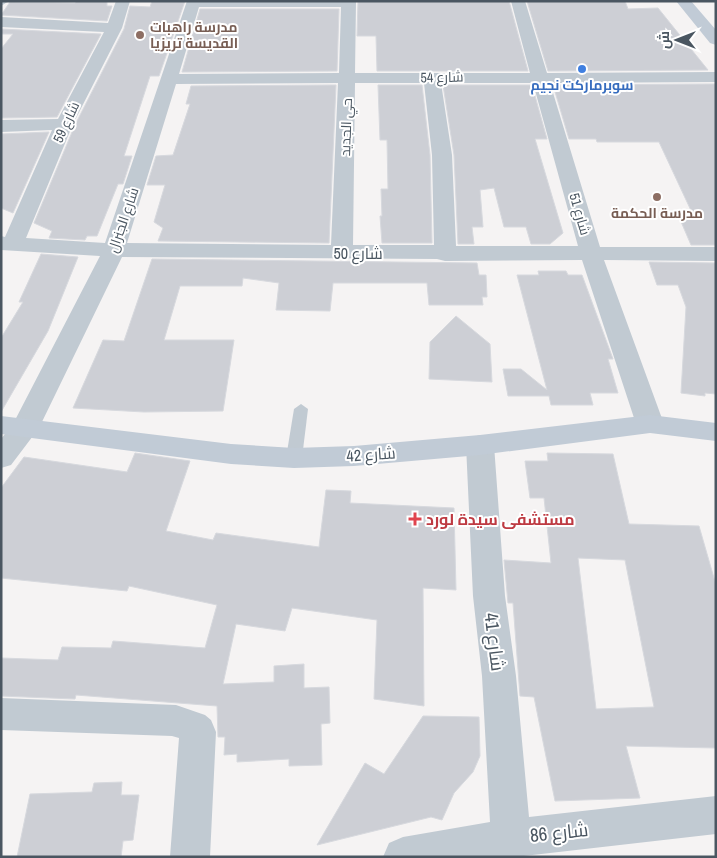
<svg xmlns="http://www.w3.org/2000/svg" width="717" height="858" viewBox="0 0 717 858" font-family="'Archivo Narrow',Cairo,sans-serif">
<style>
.building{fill:#cdcfd5;stroke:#d7d9de;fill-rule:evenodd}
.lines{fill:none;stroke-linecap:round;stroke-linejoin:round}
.lane{fill:#c1cad2;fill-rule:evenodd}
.street{fill:#c1cad2;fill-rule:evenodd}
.secondary{fill:#c1cbd6;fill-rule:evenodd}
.education-dot{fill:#8d6e63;stroke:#fff;stroke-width:2}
.shop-dot{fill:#3f7fe0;stroke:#fff;stroke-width:2}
.health-dot{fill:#e0444e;stroke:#fff;stroke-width:2}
.labels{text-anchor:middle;stroke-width:4;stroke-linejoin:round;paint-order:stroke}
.far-education-label{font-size:14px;font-weight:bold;fill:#785e54;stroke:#fff;text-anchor:start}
.far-street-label{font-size:14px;fill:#4a5661;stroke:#fff}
.far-shop-label{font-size:14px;font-weight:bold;fill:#366cbe;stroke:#fff}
.street-label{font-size:16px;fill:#4a5661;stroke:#fff}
.health-label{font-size:16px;font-weight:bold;fill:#be3a42;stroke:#fff;text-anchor:start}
.near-street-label{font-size:19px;fill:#4a5661;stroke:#fff}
</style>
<rect width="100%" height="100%" fill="#f5f3f3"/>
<path class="building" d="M 77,1 L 107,1 L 107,6 L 112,6 L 107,21 L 1,15 L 10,2 L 75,3 Z
M 152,1 L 185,1 L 159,76 L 150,76 L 124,156 L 132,156 L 123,184 L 118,184 L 97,236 L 87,236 L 85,240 L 49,238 L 52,231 L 34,223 L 75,125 L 124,29 L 130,6 L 150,7 Z
M 358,1 L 509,1 L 528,71 L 377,71 L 376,36 L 357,36 Z
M 527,1 L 625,1 L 628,9 L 658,8 L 708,70 L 548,71 Z
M 200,9 L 339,9 L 337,71 L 182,72 Z
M 1,29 L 101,34 L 57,117 L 1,118 L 1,49 L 13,34 L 1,34 Z
M 716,84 L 716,245 L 691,245 L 679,217 L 694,217 L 659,142 L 597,142 L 596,139 L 569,139 L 553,85 Z
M 336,85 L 329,243 L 158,241 L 163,228 L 154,222 L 165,185 L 147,185 L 156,156 L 173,155 L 190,104 L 186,104 L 191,86 Z
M 378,85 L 422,85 L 430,155 L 432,243 L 382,243 L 380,216 L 382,216 L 381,189 L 388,189 L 387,140 L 380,140 Z
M 443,85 L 532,85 L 547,139 L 535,139 L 563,233 L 550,244 L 531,244 L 526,227 L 504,227 L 494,188 L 480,190 L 483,227 L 472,227 L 474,244 L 458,244 L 454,155 Z
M 49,132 L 13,213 L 1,208 L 1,134 Z
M 41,254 L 78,257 L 48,331 L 1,412 L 1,338 L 23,302 L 19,302 Z
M 152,259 L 477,263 L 479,275 L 486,275 L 487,297 L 482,297 L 483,305 L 429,305 L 427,283 L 333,283 L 330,311 L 276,310 L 279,283 L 243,278 L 242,286 L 180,286 L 164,340 L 234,340 L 223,411 L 144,412 L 73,408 L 103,340 L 124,341 Z
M 649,262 L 716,263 L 716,394 L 705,393 L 705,396 L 681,393 L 686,307 L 678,285 L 657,285 Z
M 538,271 L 566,271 L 568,275 L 582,275 L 613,359 L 608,359 L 618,393 L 590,393 L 593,405 L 551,405 L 549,396 L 508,396 L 503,369 L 521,369 L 547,390 L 517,275 L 539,275 Z
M 456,316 L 490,344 L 492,382 L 429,379 L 430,342 Z
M 135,453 L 190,461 L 166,531 L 213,540 L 216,533 L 319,547 L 326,490 L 351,491 L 350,503 L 454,508 L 456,590 L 423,588 L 424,706 L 374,699 L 377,620 L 292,608 L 285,631 L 236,624 L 223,684 L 274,682 L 274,666 L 304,664 L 304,688 L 329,687 L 330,723 L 321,724 L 322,765 L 289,766 L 289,759 L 237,762 L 237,754 L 224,755 L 225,737 L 218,737 L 217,706 L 76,695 L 75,699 L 1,696 L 1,658 L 58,660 L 62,647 L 111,648 L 113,641 L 205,648 L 217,605 L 129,586 L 127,591 L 1,578 L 1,488 L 24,457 L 127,472 Z
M 547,453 L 613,454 L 629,524 L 699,526 L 716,585 L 716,748 L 626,746 L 640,798 L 555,801 L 534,697 L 520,696 L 513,603 L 508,603 L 504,560 L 551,563 L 544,498 L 530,498 L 525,461 L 548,461 ZM 578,558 L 625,560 L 654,707 L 596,709 Z
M 423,716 L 479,717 L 480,756 L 473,772 L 454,793 L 442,820 L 431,817 L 317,845 L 365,763 L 384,774 Z
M 122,782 L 121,795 L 139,795 L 133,840 L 123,841 L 121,857 L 17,857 L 30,794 L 92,792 L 94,783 Z"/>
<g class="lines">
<path class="lane" d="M 301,404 L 308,409 L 302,458 L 299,462 L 289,462 L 286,458 L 294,409 Z"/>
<path class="street" d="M 1,1 L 9,1 L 1,6 Z
M 116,1 L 130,1 L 122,28 L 73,124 L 26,238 L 105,243 L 187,1 L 356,1 L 355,73 L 530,73 L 511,1 L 525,1 L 547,73 L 716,72 L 716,82 L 550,83 L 600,247 L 716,247 L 716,261 L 604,260 L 664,424 L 660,430 L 650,433 L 640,430 L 636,424 L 582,260 L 445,261 L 437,259 L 122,257 L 39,428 L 11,465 L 1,468 L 1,439 L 13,424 L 100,256 L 1,250 L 1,236 L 5,237 L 52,130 L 1,132 L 1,120 L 58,119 L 104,32 L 1,27 L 1,17 L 108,23 ZM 199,7 L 341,7 L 339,73 L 179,74 ZM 338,83 L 331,245 L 127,243 L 176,84 ZM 355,83 L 424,83 L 432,155 L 434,245 L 353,245 ZM 441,83 L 533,83 L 578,246 L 456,246 L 452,155 Z
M 480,435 L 490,438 L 494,445 L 505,596 L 516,676 L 529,817 L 716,796 L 716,834 L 515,857 L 383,857 L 389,843 L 403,837 L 490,822 L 482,676 L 473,596 L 466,445 L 470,438 Z
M 1,698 L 176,705 L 205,715 L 211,720 L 216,732 L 210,857 L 170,857 L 179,738 L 172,736 L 1,730 Z"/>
<path class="secondary" d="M 676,1 L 691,1 L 716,30 L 716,45 L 710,43 Z
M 650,415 L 716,423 L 716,441 L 650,433 L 480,455 L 354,466 L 294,468 L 231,464 L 1,434 L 1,416 L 231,444 L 294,448 L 354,446 L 480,435 Z"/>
</g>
<g class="education-dot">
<circle cx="140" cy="35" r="5"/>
<circle cx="657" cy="197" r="5"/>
</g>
<circle class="shop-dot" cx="582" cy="69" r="5"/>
<path class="health-dot" d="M412.5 511.5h5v5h5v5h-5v5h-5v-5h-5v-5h5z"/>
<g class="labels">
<g class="far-education-label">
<text x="150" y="32">مدرسة راهبات<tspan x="150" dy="16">القديسة تريزيا</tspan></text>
<text x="657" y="218" text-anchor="middle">مدرسة الحكمة</text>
</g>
<g class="far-street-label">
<text transform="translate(442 77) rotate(-1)" y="5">شارع 54</text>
<text transform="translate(66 122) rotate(-65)" y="5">شارع 59</text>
<text transform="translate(346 127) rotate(-88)" y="5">حي الجديد</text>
<text transform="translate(580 214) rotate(74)" y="5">شارع 51</text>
<text transform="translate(123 220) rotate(-71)" y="5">شارع الجنرال</text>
</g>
<g class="far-shop-label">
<text x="582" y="90">سوبرماركت نجيم</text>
</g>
<g class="street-label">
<text x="358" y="259">شارع 50</text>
<text transform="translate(371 454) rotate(-4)" y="6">شارع 42</text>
</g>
<g class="health-label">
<text x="426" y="525">مستشفى سيدة لورد</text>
</g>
<g class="near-street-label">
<text transform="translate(495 642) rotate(83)" y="7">شارع 41</text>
<text transform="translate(559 832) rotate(-6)" y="7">شارع 86</text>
</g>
</g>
<rect width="717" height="858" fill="none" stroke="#4a5661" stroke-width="5"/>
<g transform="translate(677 40) rotate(270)" stroke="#ffffff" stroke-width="4" paint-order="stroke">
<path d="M0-4L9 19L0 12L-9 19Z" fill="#4a5661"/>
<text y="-8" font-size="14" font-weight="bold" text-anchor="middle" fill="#4a5661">ش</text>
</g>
</svg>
